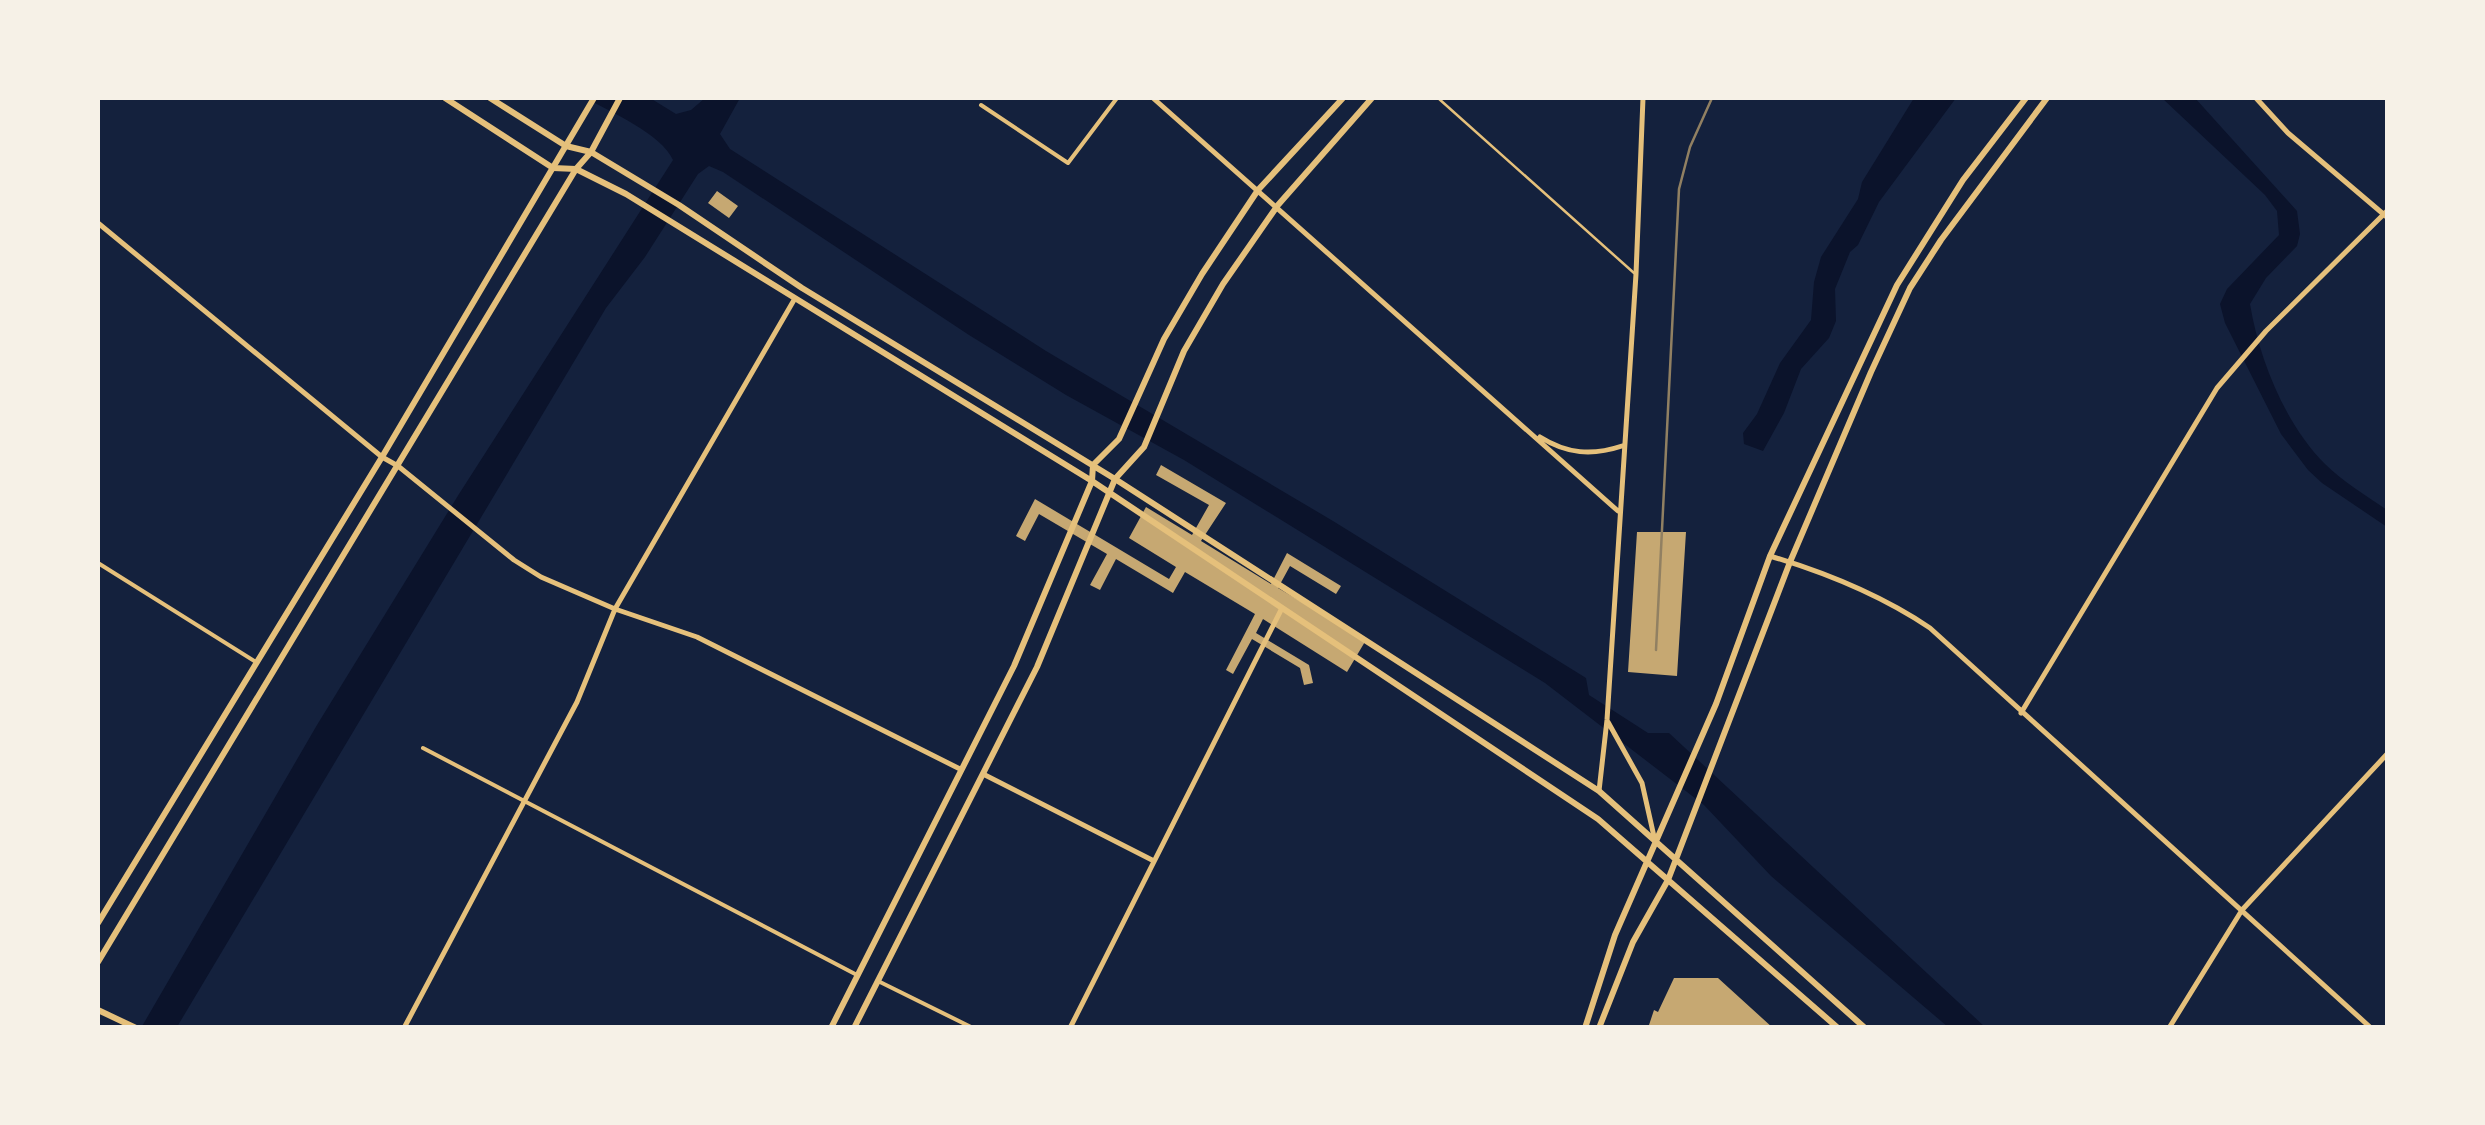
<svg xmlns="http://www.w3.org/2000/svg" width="2485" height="1125" viewBox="0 0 2485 1125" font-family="'Alegreya Sans',sans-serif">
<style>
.water{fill:#0b132b}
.building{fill:#c6a872}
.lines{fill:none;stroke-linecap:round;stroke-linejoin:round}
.service{stroke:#e5c07b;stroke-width:2.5}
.minor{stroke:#e5c07b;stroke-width:4}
.tertiary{stroke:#e5c07b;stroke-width:5}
.secondary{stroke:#e5c07b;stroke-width:6}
.primary{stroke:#e5c07b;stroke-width:6}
.rail{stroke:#918062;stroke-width:2.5}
</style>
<rect width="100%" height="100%" fill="#14213d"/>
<path class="water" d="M 585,98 L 650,98 L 676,114 L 691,110 L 705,98 L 740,98 L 720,134 L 730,149 L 1046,351 L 1333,521 L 1586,678 L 1589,695 L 1648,733 L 1669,733 L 1985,1027 L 1948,1027 L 1771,876 L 1704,805 L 1545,683 L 1184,460 L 1066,395 L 969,335 L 723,172 L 709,166 L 698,174 L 645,257 L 606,308 L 177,1027 L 141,1028 L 317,725 L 459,494 L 673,160 C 662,134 609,111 585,98 Z
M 1914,98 L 1956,98 L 1879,202 L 1858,245 L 1850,252 L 1835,289 L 1836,321 L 1829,338 L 1801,369 L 1784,413 L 1763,451 L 1744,444 L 1743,433 L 1757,414 L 1780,363 L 1811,320 L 1814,282 L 1821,257 L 1858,199 L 1862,182 Z
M 2162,98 L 2195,98 L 2297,211 L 2300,234 L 2297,246 L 2266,278 L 2250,304 C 2259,359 2285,424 2325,464 C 2343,482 2367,496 2387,510 L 2387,527 L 2322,483 L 2308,470 L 2281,434 L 2225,323 L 2220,304 L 2227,289 L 2279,235 L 2277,211 L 2265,195 Z"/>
<path class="building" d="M 717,191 L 738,206 L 729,218 L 708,203 Z
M 1161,465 L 1226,503 L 1201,541 L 1271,584 L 1287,553 L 1341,586 L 1336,594 L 1290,566 L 1278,588 L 1366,640 L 1347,672 L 1263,619 L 1256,633 L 1309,665 L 1313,683 L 1304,685 L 1300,668 L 1252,639 L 1233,674 L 1226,670 L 1255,614 L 1185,572 L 1173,593 L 1116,559 L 1100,590 L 1090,585 L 1107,554 L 1039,514 L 1025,541 L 1016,536 L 1035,499 L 1169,579 L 1176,567 L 1129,538 L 1146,507 L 1192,535 L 1209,505 L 1156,475 Z
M 1637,532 L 1686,532 L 1677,676 L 1628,672 Z
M 1674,978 L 1718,978 L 1773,1028 L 1648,1028 L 1654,1010 L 1658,1012 Z"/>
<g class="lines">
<path class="service" d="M 1438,98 L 1634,273"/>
<path class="minor" d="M 981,105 L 1068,163 L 1117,98
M 98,563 L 256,662
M 423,748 L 857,975
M 878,981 L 973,1028"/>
<path class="tertiary" d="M 1153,98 L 1618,511
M 2256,98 L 2288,133 L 2388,218
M 98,223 L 382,457 L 398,466 L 514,560 L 541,577 L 615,609 L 697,637 L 960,769
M 1540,437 C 1567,454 1592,456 1622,446
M 1770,556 C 1827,573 1881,595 1930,628 L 2371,1028
M 2021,713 L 2217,388 L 2266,331 L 2388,210
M 1608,722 L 1642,783 L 1655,841
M 983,774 L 1154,861
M 1599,791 L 1607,720 L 1636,274 L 1643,98
M 404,1028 L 577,702 L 615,609 L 794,300
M 1070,1028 L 1282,608
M 2169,1028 L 2242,910 L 2388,753"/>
<path class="secondary" d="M 445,98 L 553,168 L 576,169 L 626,194 L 1092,481 L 1598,819 L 1838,1028
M 490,98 L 566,146 L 591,152 L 679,205 L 802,288 L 1115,479 L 1599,791 L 1865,1028
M 98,1010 L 136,1028
M 831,1028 L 1014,666 L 1092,481 L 1093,465 L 1119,439 L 1164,339 L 1202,274 L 1258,190 L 1343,98
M 854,1028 L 1037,667 L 1115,479 L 1144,447 L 1184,351 L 1223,284 L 1278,205 L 1372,98
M 1585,1028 L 1615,935 L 1716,704 L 1770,556 L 1897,285 L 1963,180 L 2026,98
M 1599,1028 L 1633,942 L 1668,880 L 1790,562 L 1871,372 L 1910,288 L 1941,240 L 2047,98"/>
<path class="primary" d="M 98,923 L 382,457 L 594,98
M 98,962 L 576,169 L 591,152 L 620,98"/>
<path class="rail" d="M 1656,650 L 1679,189 L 1690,147 L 1712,98"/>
</g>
<rect width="2485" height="1125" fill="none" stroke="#f6f1e7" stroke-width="200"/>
</svg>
